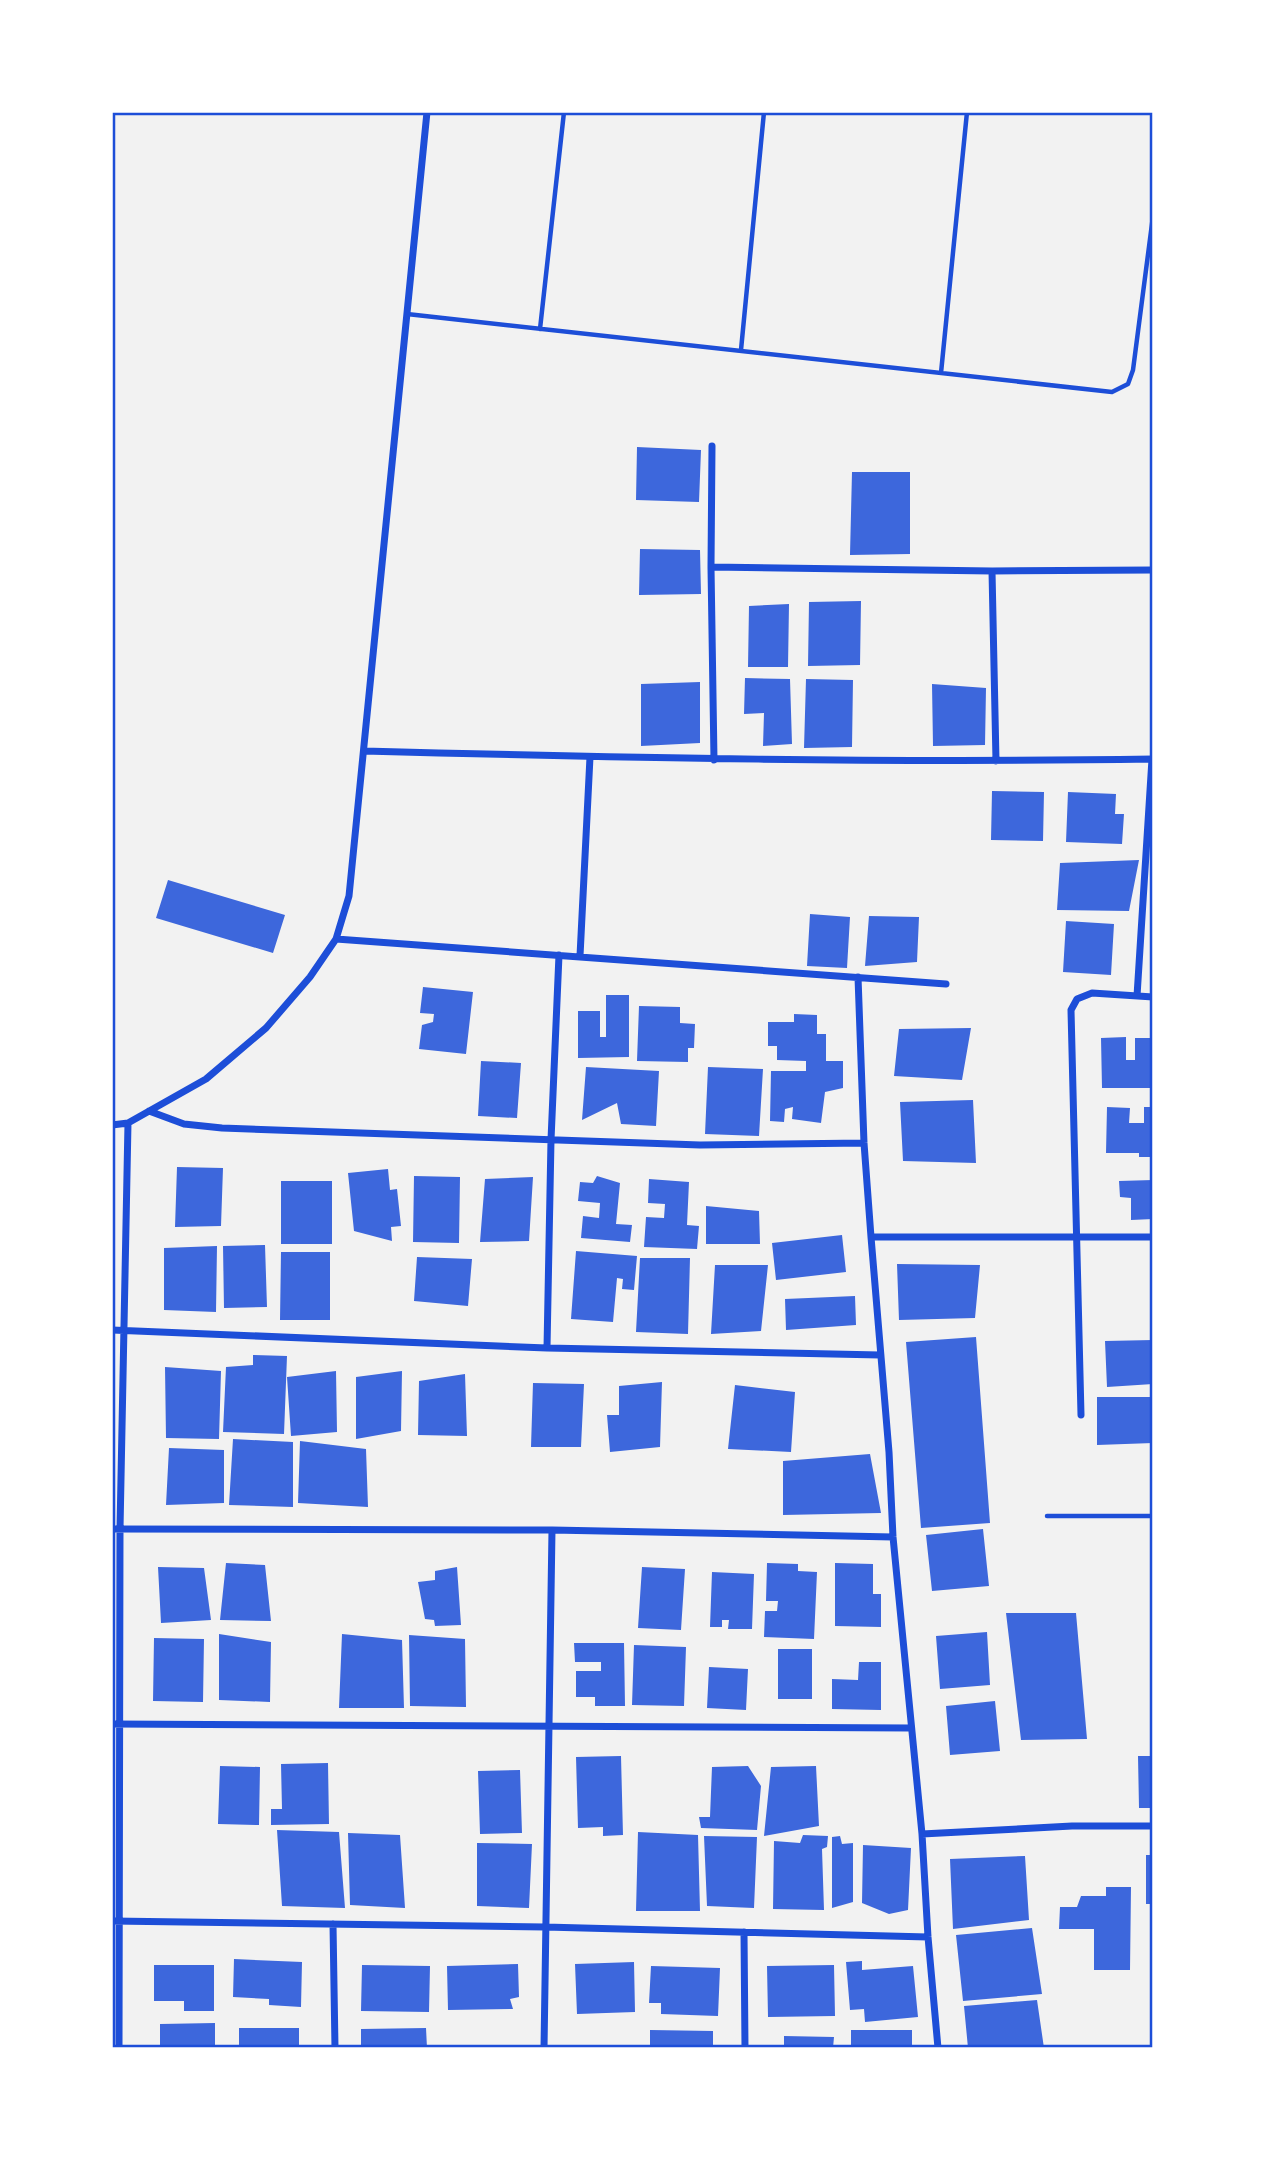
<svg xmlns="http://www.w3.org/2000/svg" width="1265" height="2160" viewBox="0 0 1265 2160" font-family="'Sofia Sans Condensed',sans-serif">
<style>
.building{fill:#3d67dc}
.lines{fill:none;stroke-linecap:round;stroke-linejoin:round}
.service{stroke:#1d4ed8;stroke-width:4.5}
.minor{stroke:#1d4ed8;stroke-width:7}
.neatline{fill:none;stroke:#1d4ed8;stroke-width:2.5}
</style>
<rect width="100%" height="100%" fill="#f2f2f2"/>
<path class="building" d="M 637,447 L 701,450 L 699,502 L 636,500 Z
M 852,472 L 910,472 L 910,554 L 850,555 Z
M 640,549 L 700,550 L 701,594 L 639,595 Z
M 861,601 L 860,665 L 808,666 L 809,602 Z
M 789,604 L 788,667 L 748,667 L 749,606 Z
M 745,678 L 790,679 L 792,744 L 763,746 L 764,713 L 744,714 Z
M 806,679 L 853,680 L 852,747 L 804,748 Z
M 700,682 L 700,743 L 641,746 L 641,684 Z
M 932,684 L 986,688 L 985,745 L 933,746 Z
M 992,791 L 1044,792 L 1043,841 L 991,840 Z
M 1068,792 L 1116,794 L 1115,814 L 1124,814 L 1122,844 L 1066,842 Z
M 1139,860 L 1129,911 L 1057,910 L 1060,863 Z
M 168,880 L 285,915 L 273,953 L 156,918 Z
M 810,914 L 850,917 L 847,968 L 807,966 Z
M 869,916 L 919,917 L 917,962 L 865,966 Z
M 1066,921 L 1114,924 L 1111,975 L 1063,972 Z
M 423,987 L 473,992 L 466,1054 L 419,1049 L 422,1025 L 433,1022 L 434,1014 L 420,1013 Z
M 606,995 L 629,995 L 629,1057 L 578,1058 L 578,1011 L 600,1011 L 600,1037 L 606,1037 Z
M 639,1006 L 680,1007 L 680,1023 L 695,1024 L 694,1048 L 688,1048 L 688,1062 L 637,1061 Z
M 794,1014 L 817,1015 L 817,1034 L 826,1034 L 826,1061 L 843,1061 L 843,1088 L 825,1092 L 821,1123 L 792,1119 L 793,1107 L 785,1109 L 784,1122 L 770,1121 L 771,1071 L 806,1071 L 806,1061 L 777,1060 L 777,1046 L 768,1046 L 768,1022 L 794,1022 Z
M 971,1028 L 962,1080 L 894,1076 L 899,1029 Z
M 1126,1037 L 1126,1060 L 1135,1060 L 1135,1038 L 1153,1038 L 1153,1088 L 1102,1088 L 1101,1038 Z
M 481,1061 L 521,1063 L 517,1118 L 478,1116 Z
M 586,1067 L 659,1071 L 656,1126 L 621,1124 L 617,1103 L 582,1120 Z
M 708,1067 L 763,1069 L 759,1136 L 705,1134 Z
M 973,1100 L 976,1163 L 903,1161 L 900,1102 Z
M 1107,1107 L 1130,1108 L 1129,1123 L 1144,1123 L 1144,1107 L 1153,1107 L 1153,1157 L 1139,1157 L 1139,1153 L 1106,1153 Z
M 177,1167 L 223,1168 L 221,1226 L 175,1227 Z
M 388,1169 L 390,1190 L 397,1189 L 401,1226 L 391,1227 L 392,1241 L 354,1231 L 348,1173 Z
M 414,1176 L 460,1177 L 459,1243 L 413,1242 Z
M 597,1176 L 620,1183 L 616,1224 L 632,1225 L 630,1242 L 581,1238 L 583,1216 L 599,1218 L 600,1203 L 578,1201 L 580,1182 L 593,1183 Z
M 533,1177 L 529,1241 L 480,1242 L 485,1179 Z
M 649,1179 L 689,1182 L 687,1225 L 699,1226 L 697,1249 L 644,1247 L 646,1217 L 664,1218 L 665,1204 L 648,1203 Z
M 1153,1180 L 1153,1219 L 1131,1220 L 1131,1198 L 1120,1197 L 1119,1181 Z
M 281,1181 L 332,1181 L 332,1244 L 281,1244 Z
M 706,1206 L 759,1211 L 760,1244 L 706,1244 Z
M 842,1235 L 846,1272 L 776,1280 L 772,1243 Z
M 265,1245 L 267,1307 L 224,1308 L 223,1246 Z
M 217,1246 L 216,1312 L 164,1310 L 164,1248 Z
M 576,1251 L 637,1256 L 634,1290 L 622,1289 L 623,1279 L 617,1278 L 613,1322 L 571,1319 Z
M 281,1252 L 330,1252 L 330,1320 L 280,1320 Z
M 417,1257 L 472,1259 L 468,1306 L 414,1301 Z
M 640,1258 L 690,1258 L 688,1334 L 636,1332 Z
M 897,1264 L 980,1265 L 975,1318 L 899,1320 Z
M 715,1265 L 768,1265 L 761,1331 L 711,1334 Z
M 855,1296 L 856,1325 L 786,1330 L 785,1299 Z
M 976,1337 L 990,1523 L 921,1528 L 906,1342 Z
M 1153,1340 L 1153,1384 L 1107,1387 L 1105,1341 Z
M 253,1355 L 287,1356 L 284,1434 L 223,1432 L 226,1367 L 253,1365 Z
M 165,1367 L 221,1371 L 219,1439 L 166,1438 Z
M 336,1371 L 337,1432 L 291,1436 L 287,1377 Z
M 402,1371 L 401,1431 L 356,1439 L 356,1377 Z
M 465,1374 L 467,1436 L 418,1435 L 419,1381 Z
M 662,1382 L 660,1447 L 610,1452 L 607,1415 L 619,1415 L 619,1386 Z
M 533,1383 L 584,1384 L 581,1447 L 531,1447 Z
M 735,1385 L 795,1392 L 791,1452 L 728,1449 Z
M 1097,1397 L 1153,1397 L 1153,1443 L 1097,1445 Z
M 233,1439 L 293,1442 L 293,1507 L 229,1505 Z
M 300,1441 L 366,1449 L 368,1507 L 298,1503 Z
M 169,1448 L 224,1450 L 224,1503 L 166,1505 Z
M 870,1454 L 881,1513 L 783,1515 L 783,1461 Z
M 983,1529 L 989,1586 L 932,1591 L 926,1535 Z
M 226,1563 L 265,1565 L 271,1621 L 220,1620 Z
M 767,1563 L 798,1564 L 798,1571 L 817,1572 L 814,1639 L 764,1637 L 765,1611 L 777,1611 L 778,1601 L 766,1601 Z
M 835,1563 L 873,1564 L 873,1594 L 881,1594 L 881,1627 L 835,1626 Z
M 158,1567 L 204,1568 L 211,1620 L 161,1623 Z
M 457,1567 L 461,1625 L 435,1626 L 434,1620 L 425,1619 L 418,1582 L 435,1580 L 435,1571 Z
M 642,1567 L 685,1569 L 681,1630 L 638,1628 Z
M 712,1572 L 754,1574 L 752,1629 L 728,1629 L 729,1620 L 722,1620 L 722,1627 L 710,1627 Z
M 1006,1613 L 1076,1613 L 1087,1739 L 1021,1740 Z
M 987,1632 L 990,1685 L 940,1689 L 936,1636 Z
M 219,1634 L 271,1642 L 270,1702 L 219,1700 Z
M 342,1634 L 402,1640 L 404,1708 L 339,1708 Z
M 409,1635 L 465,1639 L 466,1707 L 410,1706 Z
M 154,1638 L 204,1639 L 203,1702 L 153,1701 Z
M 574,1643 L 624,1643 L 625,1706 L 595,1706 L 595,1697 L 576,1697 L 576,1671 L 601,1671 L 601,1662 L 575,1662 Z
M 634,1645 L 686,1647 L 684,1706 L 632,1705 Z
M 778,1649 L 812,1649 L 812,1699 L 778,1699 Z
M 859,1662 L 881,1662 L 881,1710 L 832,1709 L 832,1679 L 858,1680 Z
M 709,1667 L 748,1669 L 746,1710 L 707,1708 Z
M 995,1701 L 1000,1751 L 950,1755 L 946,1706 Z
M 621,1756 L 623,1835 L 603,1836 L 603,1827 L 578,1828 L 576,1757 Z
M 1138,1756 L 1153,1756 L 1153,1808 L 1139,1808 Z
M 328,1763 L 329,1824 L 271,1825 L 271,1809 L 282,1809 L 281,1764 Z
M 220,1766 L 260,1767 L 259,1825 L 218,1824 Z
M 748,1766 L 761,1786 L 757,1830 L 701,1828 L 699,1817 L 710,1817 L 712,1767 Z
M 816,1766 L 819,1826 L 764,1836 L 771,1767 Z
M 520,1770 L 522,1833 L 480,1834 L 478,1771 Z
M 277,1830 L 339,1832 L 345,1908 L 282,1906 Z
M 638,1832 L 698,1835 L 700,1911 L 636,1911 Z
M 348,1833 L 400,1835 L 405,1908 L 350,1905 Z
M 803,1835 L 828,1836 L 827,1847 L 822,1849 L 824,1910 L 773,1909 L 774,1841 L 800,1843 Z
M 704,1836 L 757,1837 L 754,1908 L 707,1906 Z
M 840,1836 L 842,1844 L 853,1843 L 853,1902 L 832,1908 L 832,1837 Z
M 477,1843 L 532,1844 L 529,1908 L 477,1906 Z
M 863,1845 L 911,1848 L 908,1910 L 889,1914 L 862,1903 Z
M 1146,1855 L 1153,1855 L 1153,1904 L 1146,1904 Z
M 1025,1856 L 1029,1920 L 953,1929 L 950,1859 Z
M 1106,1887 L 1131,1887 L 1130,1970 L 1094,1970 L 1094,1929 L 1059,1929 L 1060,1907 L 1077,1907 L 1081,1896 L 1106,1896 Z
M 1032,1928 L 1042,1994 L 963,2001 L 956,1935 Z
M 234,1959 L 302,1962 L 301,2007 L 269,2005 L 269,1999 L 233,1997 Z
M 862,1961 L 862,1970 L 913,1966 L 918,2017 L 865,2022 L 864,2009 L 850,2010 L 846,1962 Z
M 634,1962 L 635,2012 L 577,2014 L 575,1964 Z
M 518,1964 L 519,1997 L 510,1999 L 513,2009 L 448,2010 L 447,1966 Z
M 154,1965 L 214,1965 L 214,2011 L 184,2011 L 184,2001 L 154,2001 Z
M 362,1965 L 430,1966 L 429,2012 L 361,2011 Z
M 834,1965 L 835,2016 L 768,2017 L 767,1966 Z
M 651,1966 L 720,1968 L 718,2016 L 661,2014 L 661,2003 L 649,2003 Z
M 1037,2000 L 1044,2048 L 968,2048 L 964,2006 Z
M 215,2023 L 215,2048 L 160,2048 L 160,2024 Z
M 239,2028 L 299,2028 L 299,2048 L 239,2048 Z
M 426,2028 L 427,2048 L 361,2048 L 361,2029 Z
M 650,2030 L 713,2031 L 713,2048 L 650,2048 Z
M 851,2030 L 912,2030 L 912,2048 L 851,2048 Z
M 784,2036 L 834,2037 L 833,2048 L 784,2048 Z"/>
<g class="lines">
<path class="service" d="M 407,314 L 1112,392 L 1128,384 L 1133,370 L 1153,216
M 540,329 L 564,112
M 741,350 L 764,112
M 941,373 L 967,112
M 1047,1516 L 1153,1516"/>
<path class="minor" d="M 712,446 L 711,567 L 714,760
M 711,567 L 992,571 L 1153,570
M 992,571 L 996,761
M 364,751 C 627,758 890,763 1153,759
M 336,939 L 946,984
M 580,956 L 590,757
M 858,977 L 864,1143 L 871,1237 L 889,1452 L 893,1537 L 922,1834 L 928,1937 L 938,2048
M 1137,996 L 1152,759
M 149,1111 L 184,1124 L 222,1128 L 700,1145 L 864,1143
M 112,1125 L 128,1123 L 206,1079 L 266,1028 L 310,977 L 336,939 L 349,896 L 427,112
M 871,1237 L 1153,1237
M 112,1330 L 547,1348 L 880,1355
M 547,1348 L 551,1140 L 559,955
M 1081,1415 L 1071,1010 L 1077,999 L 1092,993 L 1153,997
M 112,1529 L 552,1530 L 544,2048
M 552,1530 L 893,1537
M 112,1724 L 911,1728
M 922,1834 L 1072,1826 L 1153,1826
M 112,1921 L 545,1927 L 928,1937
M 333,1924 L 335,2048
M 744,1932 L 745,2048
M 119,2048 L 120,1529 L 128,1123"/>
</g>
<rect width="1265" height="2160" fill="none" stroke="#ffffff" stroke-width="228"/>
<rect x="114" y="114" width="1037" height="1932" class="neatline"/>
</svg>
